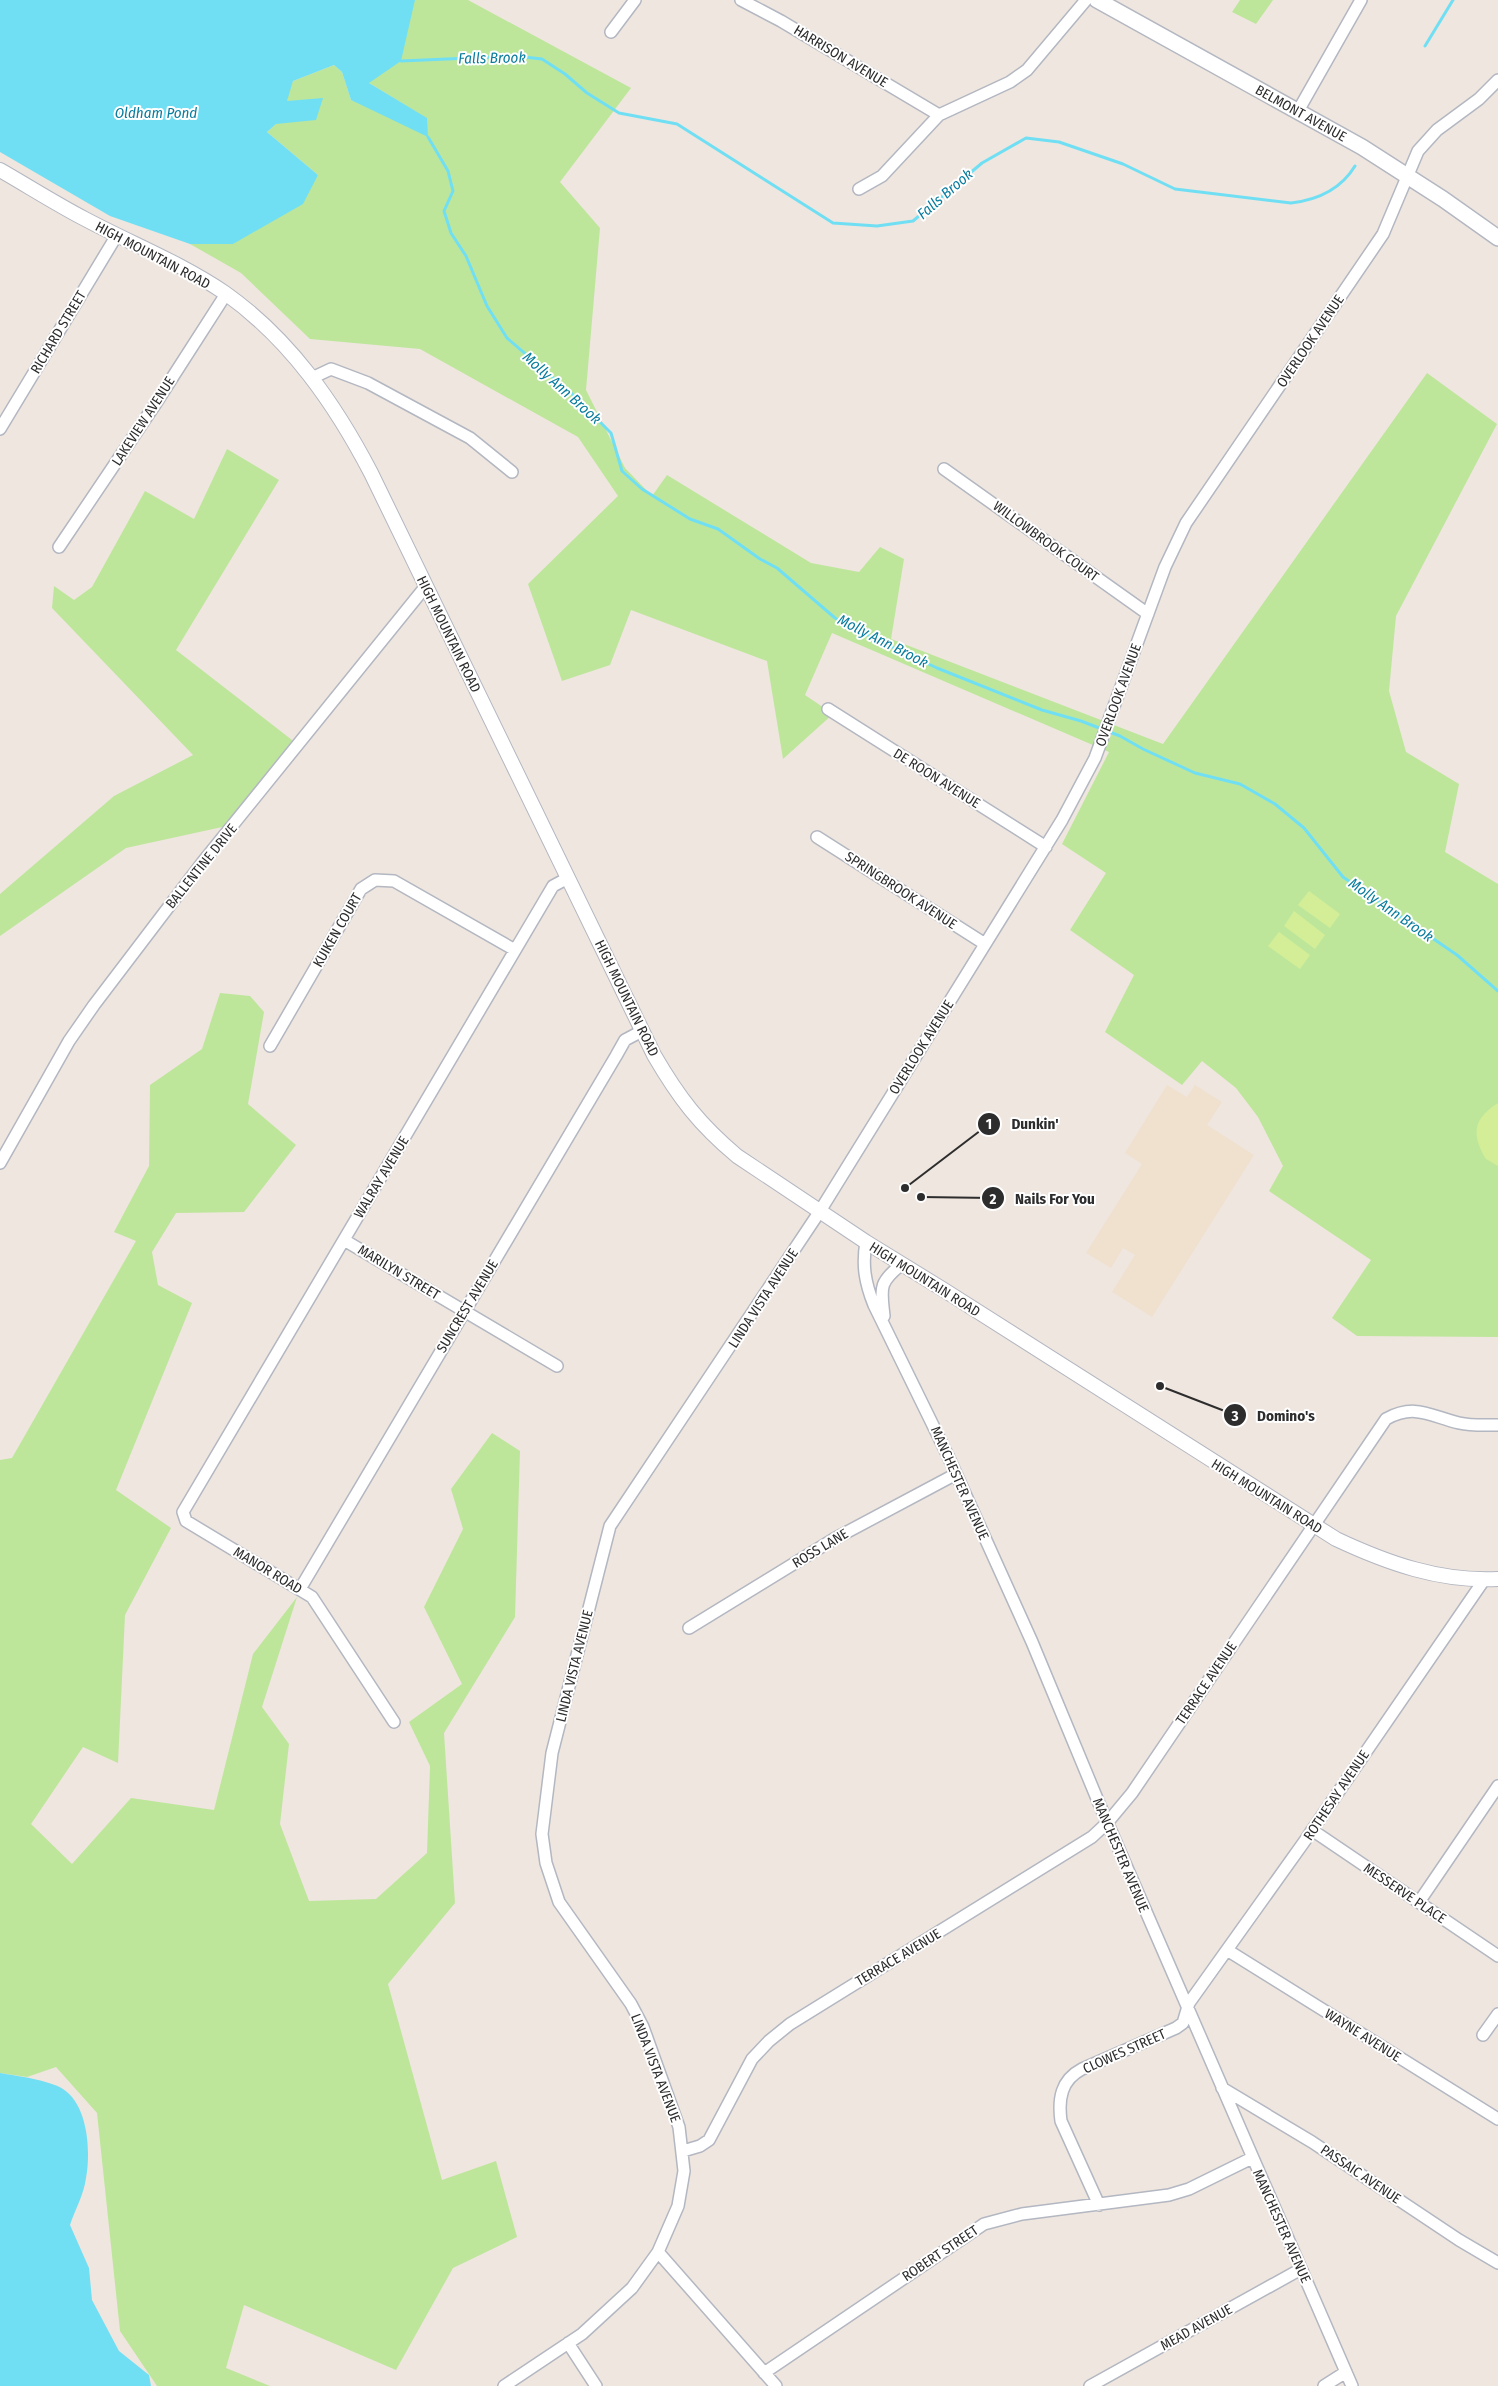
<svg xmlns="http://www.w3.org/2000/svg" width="1498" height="2386" viewBox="0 0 1498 2386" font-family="'Fira Sans Condensed',sans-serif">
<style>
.education{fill:#f0e1cf}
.green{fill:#bde69b}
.pitch{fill:#d3ee97}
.water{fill:#71dff3}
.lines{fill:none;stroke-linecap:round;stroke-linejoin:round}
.stream{stroke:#71dff3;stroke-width:3}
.minor-casing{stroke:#b3b7c1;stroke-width:14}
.tertiary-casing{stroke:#b3b7c1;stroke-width:16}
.secondary-casing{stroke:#b3b7c1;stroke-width:18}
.minor{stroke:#fff;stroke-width:11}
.tertiary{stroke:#fff;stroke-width:14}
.secondary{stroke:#fff;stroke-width:15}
.labels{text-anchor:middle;stroke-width:4;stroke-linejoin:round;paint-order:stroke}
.street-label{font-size:14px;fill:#2d2d2d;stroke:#fff}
.water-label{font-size:15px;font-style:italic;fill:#0a7c9d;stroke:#fff}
.leader{fill:none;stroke:#2d2d2d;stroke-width:2}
.callout-dot{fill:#2d2d2d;stroke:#fff;stroke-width:2}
.mark-label{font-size:15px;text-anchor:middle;font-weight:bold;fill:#fff}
.callout-label{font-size:15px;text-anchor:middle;font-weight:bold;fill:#2d2d2d;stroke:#fff;stroke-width:4;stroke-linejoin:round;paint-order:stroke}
</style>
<rect width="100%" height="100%" fill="#efe6df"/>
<path class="education" d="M 1167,1085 L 1187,1097 L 1195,1085 L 1222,1102 L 1207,1125 L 1254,1155 L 1152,1317 L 1112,1292 L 1135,1255 L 1123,1248 L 1111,1268 L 1086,1253 L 1142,1164 L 1125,1153 Z"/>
<path class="green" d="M 415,0 L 468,0 L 631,88 L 560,182 L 600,228 L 586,390 L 625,468 L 652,496 L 667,475 L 811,563 L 859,572 L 880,547 L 904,559 L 891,639 L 1163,744 L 1427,373 L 1497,424 L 1396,616 L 1389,691 L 1406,752 L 1459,784 L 1445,852 L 1498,884 L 1498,1337 L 1357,1336 L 1332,1318 L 1371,1260 L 1269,1191 L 1283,1166 L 1258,1117 L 1236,1088 L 1202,1061 L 1182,1085 L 1105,1032 L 1134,975 L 1070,930 L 1106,873 L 1062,844 L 1109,752 L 832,633 L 805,695 L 833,714 L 783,759 L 767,661 L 631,610 L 610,665 L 562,681 L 528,584 L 618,496 L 578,437 L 420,349 L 310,339 L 241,273 L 190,244 L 233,244 L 318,175 L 267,132 L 276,124 L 293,81 L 334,65 L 342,72 L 351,100 L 426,118 L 369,83 Z
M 1240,0 L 1273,0 L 1256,24 L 1232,12 Z
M 227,449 L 279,480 L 176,650 L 301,747 L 236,824 L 126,848 L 0,936 L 0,894 L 114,796 L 193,755 L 52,608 L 54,586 L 74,600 L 92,587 L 145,491 L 194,519 Z
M 220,993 L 250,996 L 264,1012 L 248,1104 L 296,1145 L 244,1212 L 176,1213 L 152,1252 L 158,1285 L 192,1303 L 116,1490 L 171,1528 L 125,1615 L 118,1763 L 83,1747 L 31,1824 L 72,1864 L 131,1798 L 214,1810 L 253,1654 L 297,1597 L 262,1707 L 289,1744 L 280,1824 L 309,1901 L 376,1899 L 427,1853 L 430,1766 L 409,1722 L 462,1684 L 424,1607 L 463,1529 L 451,1489 L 492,1433 L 520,1451 L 515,1617 L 444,1733 L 455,1903 L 388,1984 L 442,2180 L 496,2161 L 517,2237 L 453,2268 L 396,2370 L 244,2305 L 226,2368 L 270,2386 L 157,2386 L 120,2331 L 97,2113 L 56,2067 L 27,2077 L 0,2073 L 0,1460 L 12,1458 L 136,1241 L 114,1232 L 149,1166 L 150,1085 L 202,1049 Z"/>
<path class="pitch" d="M 1309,891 L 1340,914 L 1330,928 L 1298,905 Z
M 1294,911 L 1325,935 L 1315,949 L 1284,926 Z
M 1279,932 L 1310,955 L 1300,969 L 1268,946 Z
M 1498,1103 L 1498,1166 L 1486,1159 C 1471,1134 1473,1119 1498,1103 Z"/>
<path class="water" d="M 0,0 L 415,0 L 401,61 L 369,83 L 427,118 L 428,137 L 351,100 L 342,72 L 334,65 L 293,81 L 287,101 L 323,98 L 316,120 L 276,124 L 267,132 L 318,175 L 303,204 L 233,244 L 190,244 L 110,216 L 0,152 Z
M 0,2073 C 17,2076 49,2080 63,2089 C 88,2105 91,2151 86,2178 C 84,2194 75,2210 70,2225 L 89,2268 L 92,2300 L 119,2351 L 149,2375 L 151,2386 L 0,2386 Z"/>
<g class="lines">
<path class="stream" d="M 1425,46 L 1453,0
M 401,61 L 515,56 L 542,59 L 565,74 L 587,93 L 619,113 L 677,124 L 833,223 L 877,226 L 913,221 L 982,163 L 1026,138 L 1059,142 L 1123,164 L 1175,189 L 1291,203 C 1317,200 1341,189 1355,166
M 428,137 L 448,171 L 453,191 L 444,211 L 451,233 L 466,256 L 487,306 L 507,338 L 572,394 L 611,433 L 622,471 L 642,489 L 690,519 L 718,529 L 760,559 L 777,568 L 835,618 L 871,637 L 937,668 L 1042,710 L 1081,721 L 1120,736 L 1143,749 L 1195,773 L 1240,784 L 1275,804 L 1304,828 L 1343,877 L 1457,955 L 1498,991"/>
<defs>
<path id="minor" d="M 741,0 L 781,21 L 939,115
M 611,32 L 635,0
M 1298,111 L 1361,0
M 859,189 L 882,176 L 939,115 L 1010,82 L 1027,70 L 1086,0
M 314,377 L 331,369 L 368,383 L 470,438 L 512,472
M 0,429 L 117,235
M 944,469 L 1148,614
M 59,547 L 156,403 L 226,294
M 828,709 L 1046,847
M 817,837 L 985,944
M 270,1046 L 361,889 L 375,880 L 394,881 L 515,950
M 0,1163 L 69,1041 L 94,1005 L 202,863 L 426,586
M 344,1240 L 557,1366
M 866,1242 C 862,1265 865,1283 874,1305 L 948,1456 L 1032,1642 L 1098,1801 L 1352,2386
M 884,1316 C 881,1288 878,1283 902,1264
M 300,1589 L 616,1056 L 625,1040 L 642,1031
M 689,1628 L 834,1539 L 956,1474
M 394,1722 L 312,1597 L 186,1521 L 183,1512 L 553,886 L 568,878
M 1312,1830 L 1498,1956
M 1419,1902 L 1498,1786
M 1227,1950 L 1498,2119
M 1483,2035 L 1498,2014
M 1222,2088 L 1312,2142 L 1459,2240 L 1498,2263
M 683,2151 L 700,2146 L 709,2140 L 752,2059 L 769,2041 L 790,2024 L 1092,1837 L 1107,1823 L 1132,1793 L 1386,1419 C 1415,1403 1430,1416 1459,1423 C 1472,1426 1485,1425 1498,1425
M 1099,2205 L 1061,2121 C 1058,2099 1061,2080 1082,2069 L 1176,2028 L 1183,2023 L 1189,2003 L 1304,1842 L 1484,1580
M 658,2252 L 776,2386
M 568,2343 L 596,2386
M 764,2373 L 984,2224 L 1022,2214 L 1169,2195 L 1189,2189 L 1252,2158
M 504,2386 L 582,2334 L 632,2288 L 658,2252 L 678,2206 L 684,2171 L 679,2127 L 643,2027 L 631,2004 L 559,1902 L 546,1863 L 542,1834 L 552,1753 L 610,1526 L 820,1211 L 1062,820 L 1095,758 L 1165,567 L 1186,523 L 1383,234 L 1418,151 L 1437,130 L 1479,99 L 1498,80
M 1090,2386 L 1301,2269
M 1324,2386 L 1346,2372"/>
<path id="tertiary" d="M 0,170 C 28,186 56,204 85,219 C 132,244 181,263 225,293 C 290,339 335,404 371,473 L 654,1055 C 679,1098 699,1124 737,1156 L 866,1242 L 944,1290 L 1336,1539 C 1387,1563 1440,1582 1498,1579"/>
<path id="secondary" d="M 1097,0 L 1362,147 L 1443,199 L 1498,238"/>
</defs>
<use href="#minor" class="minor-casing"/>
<use href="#tertiary" class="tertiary-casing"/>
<use href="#secondary" class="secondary-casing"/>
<use href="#minor" class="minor"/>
<use href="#tertiary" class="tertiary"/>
<use href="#secondary" class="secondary"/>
</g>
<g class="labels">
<g class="street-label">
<text transform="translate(841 56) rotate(31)" y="5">HARRISON AVENUE</text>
<text transform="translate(1301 113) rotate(29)" y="5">BELMONT AVENUE</text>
<text transform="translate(153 255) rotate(28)" y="5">HIGH MOUNTAIN ROAD</text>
<text transform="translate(58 332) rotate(-59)" y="5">RICHARD STREET</text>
<text transform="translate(1310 341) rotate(-56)" y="5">OVERLOOK AVENUE</text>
<text transform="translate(143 421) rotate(-57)" y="5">LAKEVIEW AVENUE</text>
<text transform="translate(1046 541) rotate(36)" y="5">WILLOWBROOK COURT</text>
<text transform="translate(449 634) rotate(64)" y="5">HIGH MOUNTAIN ROAD</text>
<text transform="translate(1118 695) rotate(-70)" y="5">OVERLOOK AVENUE</text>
<text transform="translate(937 778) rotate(32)" y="5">DE ROON AVENUE</text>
<text transform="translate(201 866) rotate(-51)" y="5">BALLENTINE DRIVE</text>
<text transform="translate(901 890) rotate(33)" y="5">SPRINGBROOK AVENUE</text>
<text transform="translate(337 930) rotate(-60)" y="5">KUIKEN COURT</text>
<text transform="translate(627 998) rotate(64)" y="5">HIGH MOUNTAIN ROAD</text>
<text transform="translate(921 1047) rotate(-58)" y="5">OVERLOOK AVENUE</text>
<text transform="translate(381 1177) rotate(-59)" y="5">WALRAY AVENUE</text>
<text transform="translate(399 1272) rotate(31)" y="5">MARILYN STREET</text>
<text transform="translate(925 1279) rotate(32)" y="5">HIGH MOUNTAIN ROAD</text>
<text transform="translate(763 1298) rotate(-57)" y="5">LINDA VISTA AVENUE</text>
<text transform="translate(467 1306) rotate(-59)" y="5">SUNCREST AVENUE</text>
<text transform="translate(960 1483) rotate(66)" y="5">MANCHESTER AVENUE</text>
<text transform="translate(1267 1496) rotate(32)" y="5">HIGH MOUNTAIN ROAD</text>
<text transform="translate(820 1548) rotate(-31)" y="5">ROSS LANE</text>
<text transform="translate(268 1570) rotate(31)" y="5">MANOR ROAD</text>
<text transform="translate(574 1666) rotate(-76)" y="5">LINDA VISTA AVENUE</text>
<text transform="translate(1206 1683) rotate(-56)" y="5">TERRACE AVENUE</text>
<text transform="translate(1336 1795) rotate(-56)" y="5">ROTHESAY AVENUE</text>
<text transform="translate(1121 1855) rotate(67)" y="5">MANCHESTER AVENUE</text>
<text transform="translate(1405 1893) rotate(34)" y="5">MESSERVE PLACE</text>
<text transform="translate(898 1957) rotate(-31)" y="5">TERRACE AVENUE</text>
<text transform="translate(1363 2035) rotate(32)" y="5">WAYNE AVENUE</text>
<text transform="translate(1124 2051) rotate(-24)" y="5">CLOWES STREET</text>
<text transform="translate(656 2068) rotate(69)" y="5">LINDA VISTA AVENUE</text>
<text transform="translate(1361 2174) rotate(34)" y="5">PASSAIC AVENUE</text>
<text transform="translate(1282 2226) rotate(66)" y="5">MANCHESTER AVENUE</text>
<text transform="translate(940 2253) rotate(-34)" y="5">ROBERT STREET</text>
<text transform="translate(1196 2327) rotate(-29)" y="5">MEAD AVENUE</text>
</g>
<g class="water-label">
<text transform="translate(492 58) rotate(-1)" y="5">Falls Brook</text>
<text x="156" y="118">Oldham Pond</text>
<text transform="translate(945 194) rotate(-41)" y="5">Falls Brook</text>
<text transform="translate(562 388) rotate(42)" y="5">Molly Ann Brook</text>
<text transform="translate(883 641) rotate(27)" y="5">Molly Ann Brook</text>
<text transform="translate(1391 910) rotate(35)" y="5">Molly Ann Brook</text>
</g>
</g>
<path class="leader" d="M905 1188L989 1124M921 1197L993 1198M1160 1386L1235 1415"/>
<g class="callout-dot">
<circle cx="905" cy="1188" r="5"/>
<circle cx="921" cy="1197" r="5"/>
<circle cx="1160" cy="1386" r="5"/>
<circle cx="989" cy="1124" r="12"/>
<circle cx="993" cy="1198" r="12"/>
<circle cx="1235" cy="1415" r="12"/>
</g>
<g class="mark-label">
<text x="989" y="1129">1</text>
<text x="993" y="1204">2</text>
<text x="1235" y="1421">3</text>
</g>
<g class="callout-label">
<text x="1035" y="1129">Dunkin'</text>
<text x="1055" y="1204">Nails For You</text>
<text x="1286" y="1421">Domino's</text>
</g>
</svg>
